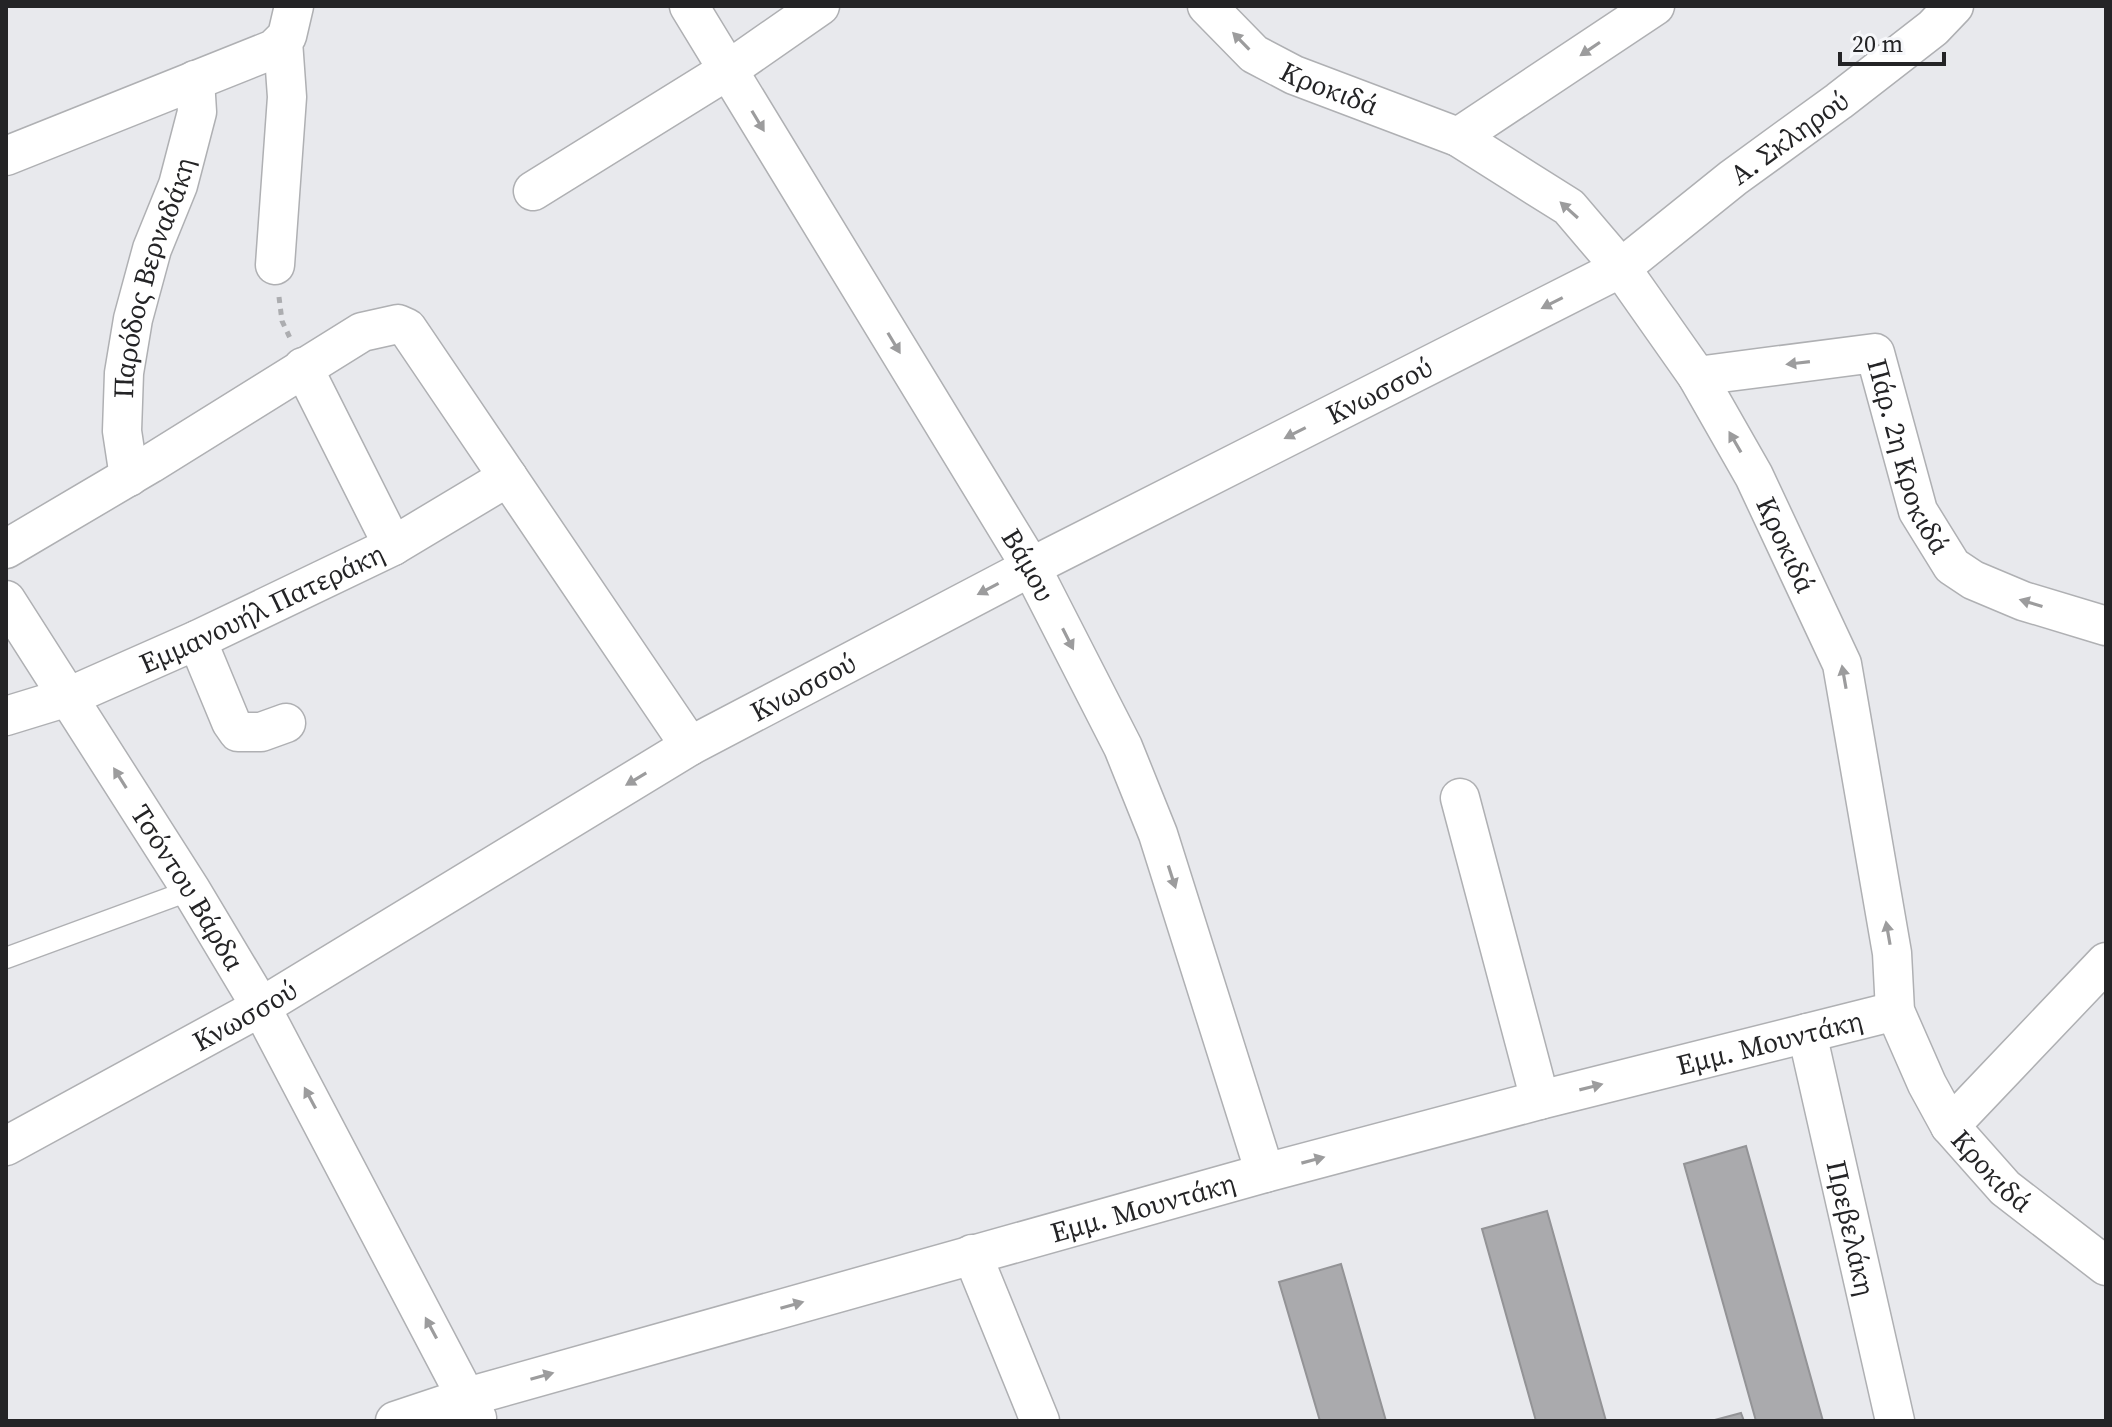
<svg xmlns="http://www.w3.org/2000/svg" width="2112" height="1427" viewBox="0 0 2112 1427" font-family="'Source Serif 4',serif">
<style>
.building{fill:#aaaaad;stroke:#939396;stroke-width:2}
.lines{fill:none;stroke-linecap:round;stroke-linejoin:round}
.service-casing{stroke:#afb0b3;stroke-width:23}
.minor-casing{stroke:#afb0b3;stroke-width:41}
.path{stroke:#acadb0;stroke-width:5;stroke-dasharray:6 6;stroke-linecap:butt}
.service{stroke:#fff;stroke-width:20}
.minor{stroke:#fff;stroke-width:38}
.oneway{fill:#9c9c9d}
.labels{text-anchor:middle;stroke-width:6;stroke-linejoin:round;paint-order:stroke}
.street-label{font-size:28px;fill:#242426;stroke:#f6f7fa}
</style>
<rect width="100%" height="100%" fill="#e8e9ed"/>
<path class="building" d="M 1746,1146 L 1823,1421 L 1756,1421 L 1684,1164 Z
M 1547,1211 L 1606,1421 L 1536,1421 L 1482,1229 Z
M 1341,1264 L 1386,1421 L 1320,1421 L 1279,1282 Z
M 1741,1413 L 1744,1421 L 1711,1421 Z"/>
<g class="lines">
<defs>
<path id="service" d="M 6,958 L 191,890"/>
<g id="minor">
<path id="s1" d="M 689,6 L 1031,567 L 1123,747 L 1158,834 L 1265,1173"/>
<path id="s2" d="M 1207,6 L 1254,54 L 1294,75 L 1458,137 L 1526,180 L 1569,207 L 1621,268 L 1697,376 L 1754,476 L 1842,664 L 1892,953 L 1895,1011 L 1927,1084 L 1950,1126 L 2005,1188 L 2106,1266"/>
<path d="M 1458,137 L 1655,6"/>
<path d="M 6,156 L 274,49 L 287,36 L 294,6"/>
<path d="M 533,191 L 728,70 L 820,6"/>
<path d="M 275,265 L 287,97 L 283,41"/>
<path d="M 303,367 L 393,546"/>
<path id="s3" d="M 1697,376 L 1875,353 L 1918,511 L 1952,566 L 1973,580 L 2023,601 L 2106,626"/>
<path id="s4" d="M 129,477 L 122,431 L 124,373 L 133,319 L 152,249 L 178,185 L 197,112 L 195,80"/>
<path d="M 6,549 L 150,464 L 362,332 L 398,324 L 407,328 L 690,746"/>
<path id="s5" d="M 6,600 L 191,890 L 261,1007 L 477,1418"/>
<path d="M 197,640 L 231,722 L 238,732 L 261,732 L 286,723"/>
<path id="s6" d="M 6,716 L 68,697 L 197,640 L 393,546 L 508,477"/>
<path d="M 1460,798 L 1540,1100"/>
<path id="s7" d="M 1807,1033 L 1895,1421"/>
<path d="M 1950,1126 L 2106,962"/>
<path id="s8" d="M 6,1146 L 261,1007 L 690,746 L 1031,567 L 1621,268 L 1733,178 L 1839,101 L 1933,28 L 1954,6"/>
<path d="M 972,1254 L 1040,1421"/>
<path id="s9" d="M 395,1421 L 467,1397 L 1265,1173 L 1540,1100 L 1895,1011"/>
</g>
</defs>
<use href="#service" class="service-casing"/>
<use href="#minor" class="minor-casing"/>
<path class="path" d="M 279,297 L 282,321 L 290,338"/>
<use href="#service" class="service"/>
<use href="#minor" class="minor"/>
</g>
<defs><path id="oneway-solid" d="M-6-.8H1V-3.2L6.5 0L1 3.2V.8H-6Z" transform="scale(2)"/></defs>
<g class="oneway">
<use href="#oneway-solid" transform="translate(1241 41) rotate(-134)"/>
<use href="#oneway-solid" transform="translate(1590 49) rotate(146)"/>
<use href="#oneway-solid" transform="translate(758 121) rotate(59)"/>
<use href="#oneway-solid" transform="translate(1569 210) rotate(-138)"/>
<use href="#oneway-solid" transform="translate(1552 303) rotate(153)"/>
<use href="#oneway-solid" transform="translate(894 343) rotate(59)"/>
<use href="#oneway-solid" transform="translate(1798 363) rotate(173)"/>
<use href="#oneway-solid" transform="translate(1295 433) rotate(153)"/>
<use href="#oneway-solid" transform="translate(1735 442) rotate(-120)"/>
<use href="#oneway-solid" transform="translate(988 589) rotate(152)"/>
<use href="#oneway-solid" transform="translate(2031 603) rotate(-163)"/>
<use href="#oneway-solid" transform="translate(1068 639) rotate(63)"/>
<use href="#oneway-solid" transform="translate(1844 677) rotate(-100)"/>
<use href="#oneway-solid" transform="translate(120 778) rotate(-122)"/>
<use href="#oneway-solid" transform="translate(636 779) rotate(149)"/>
<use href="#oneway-solid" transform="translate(1172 877) rotate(72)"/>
<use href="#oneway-solid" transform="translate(1888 933) rotate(-100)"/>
<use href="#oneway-solid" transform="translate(1591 1087) rotate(-14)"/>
<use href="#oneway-solid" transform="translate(310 1098) rotate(-118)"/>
<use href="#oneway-solid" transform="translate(1313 1160) rotate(-15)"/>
<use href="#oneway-solid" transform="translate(792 1305) rotate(-16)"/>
<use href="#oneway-solid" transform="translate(431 1328) rotate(-118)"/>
<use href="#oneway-solid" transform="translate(542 1376) rotate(-16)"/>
</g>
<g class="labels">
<g class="street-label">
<text dy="10" stroke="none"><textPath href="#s2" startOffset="150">Κροκιδά</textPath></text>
<text dy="10" stroke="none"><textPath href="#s8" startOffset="2052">Α. Σκληρού</textPath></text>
<text dy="10" stroke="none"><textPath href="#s4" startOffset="204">Παρόδος Βερναδάκη</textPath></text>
<text dy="10" stroke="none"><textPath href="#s8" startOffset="1568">Κνωσσού</textPath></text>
<text dy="10" stroke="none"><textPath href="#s3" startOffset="288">Πάρ. 2η Κροκιδά</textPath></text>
<text dy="10" stroke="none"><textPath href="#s2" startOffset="822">Κροκιδά</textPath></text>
<text dy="10" stroke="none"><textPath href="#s1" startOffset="654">Βάμου</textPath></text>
<text dy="10" stroke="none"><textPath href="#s6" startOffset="278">Εμμανουήλ Πατεράκη</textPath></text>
<text dy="10" stroke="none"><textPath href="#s8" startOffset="920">Κνωσσού</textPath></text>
<text dy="10" stroke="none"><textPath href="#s5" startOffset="340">Τσόντου Βάρδα</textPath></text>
<text dy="10" stroke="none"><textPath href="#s8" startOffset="272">Κνωσσού</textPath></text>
<text dy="10" stroke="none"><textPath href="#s9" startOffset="1426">Εμμ. Μουντάκη</textPath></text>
<text dy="10" stroke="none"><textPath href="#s2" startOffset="1494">Κροκιδά</textPath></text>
<text dy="10" stroke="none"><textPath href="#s9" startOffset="778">Εμμ. Μουντάκη</textPath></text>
<text dy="10" stroke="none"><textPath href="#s7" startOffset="200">Πρεβελάκη</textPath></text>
</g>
</g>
<rect width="2112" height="1427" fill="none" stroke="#242426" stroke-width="16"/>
<path d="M1840 52v12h104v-12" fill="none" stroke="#242426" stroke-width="4"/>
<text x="1852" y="52" font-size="24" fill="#242426" stroke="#f6f7fa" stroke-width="6" paint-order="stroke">20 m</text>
</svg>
